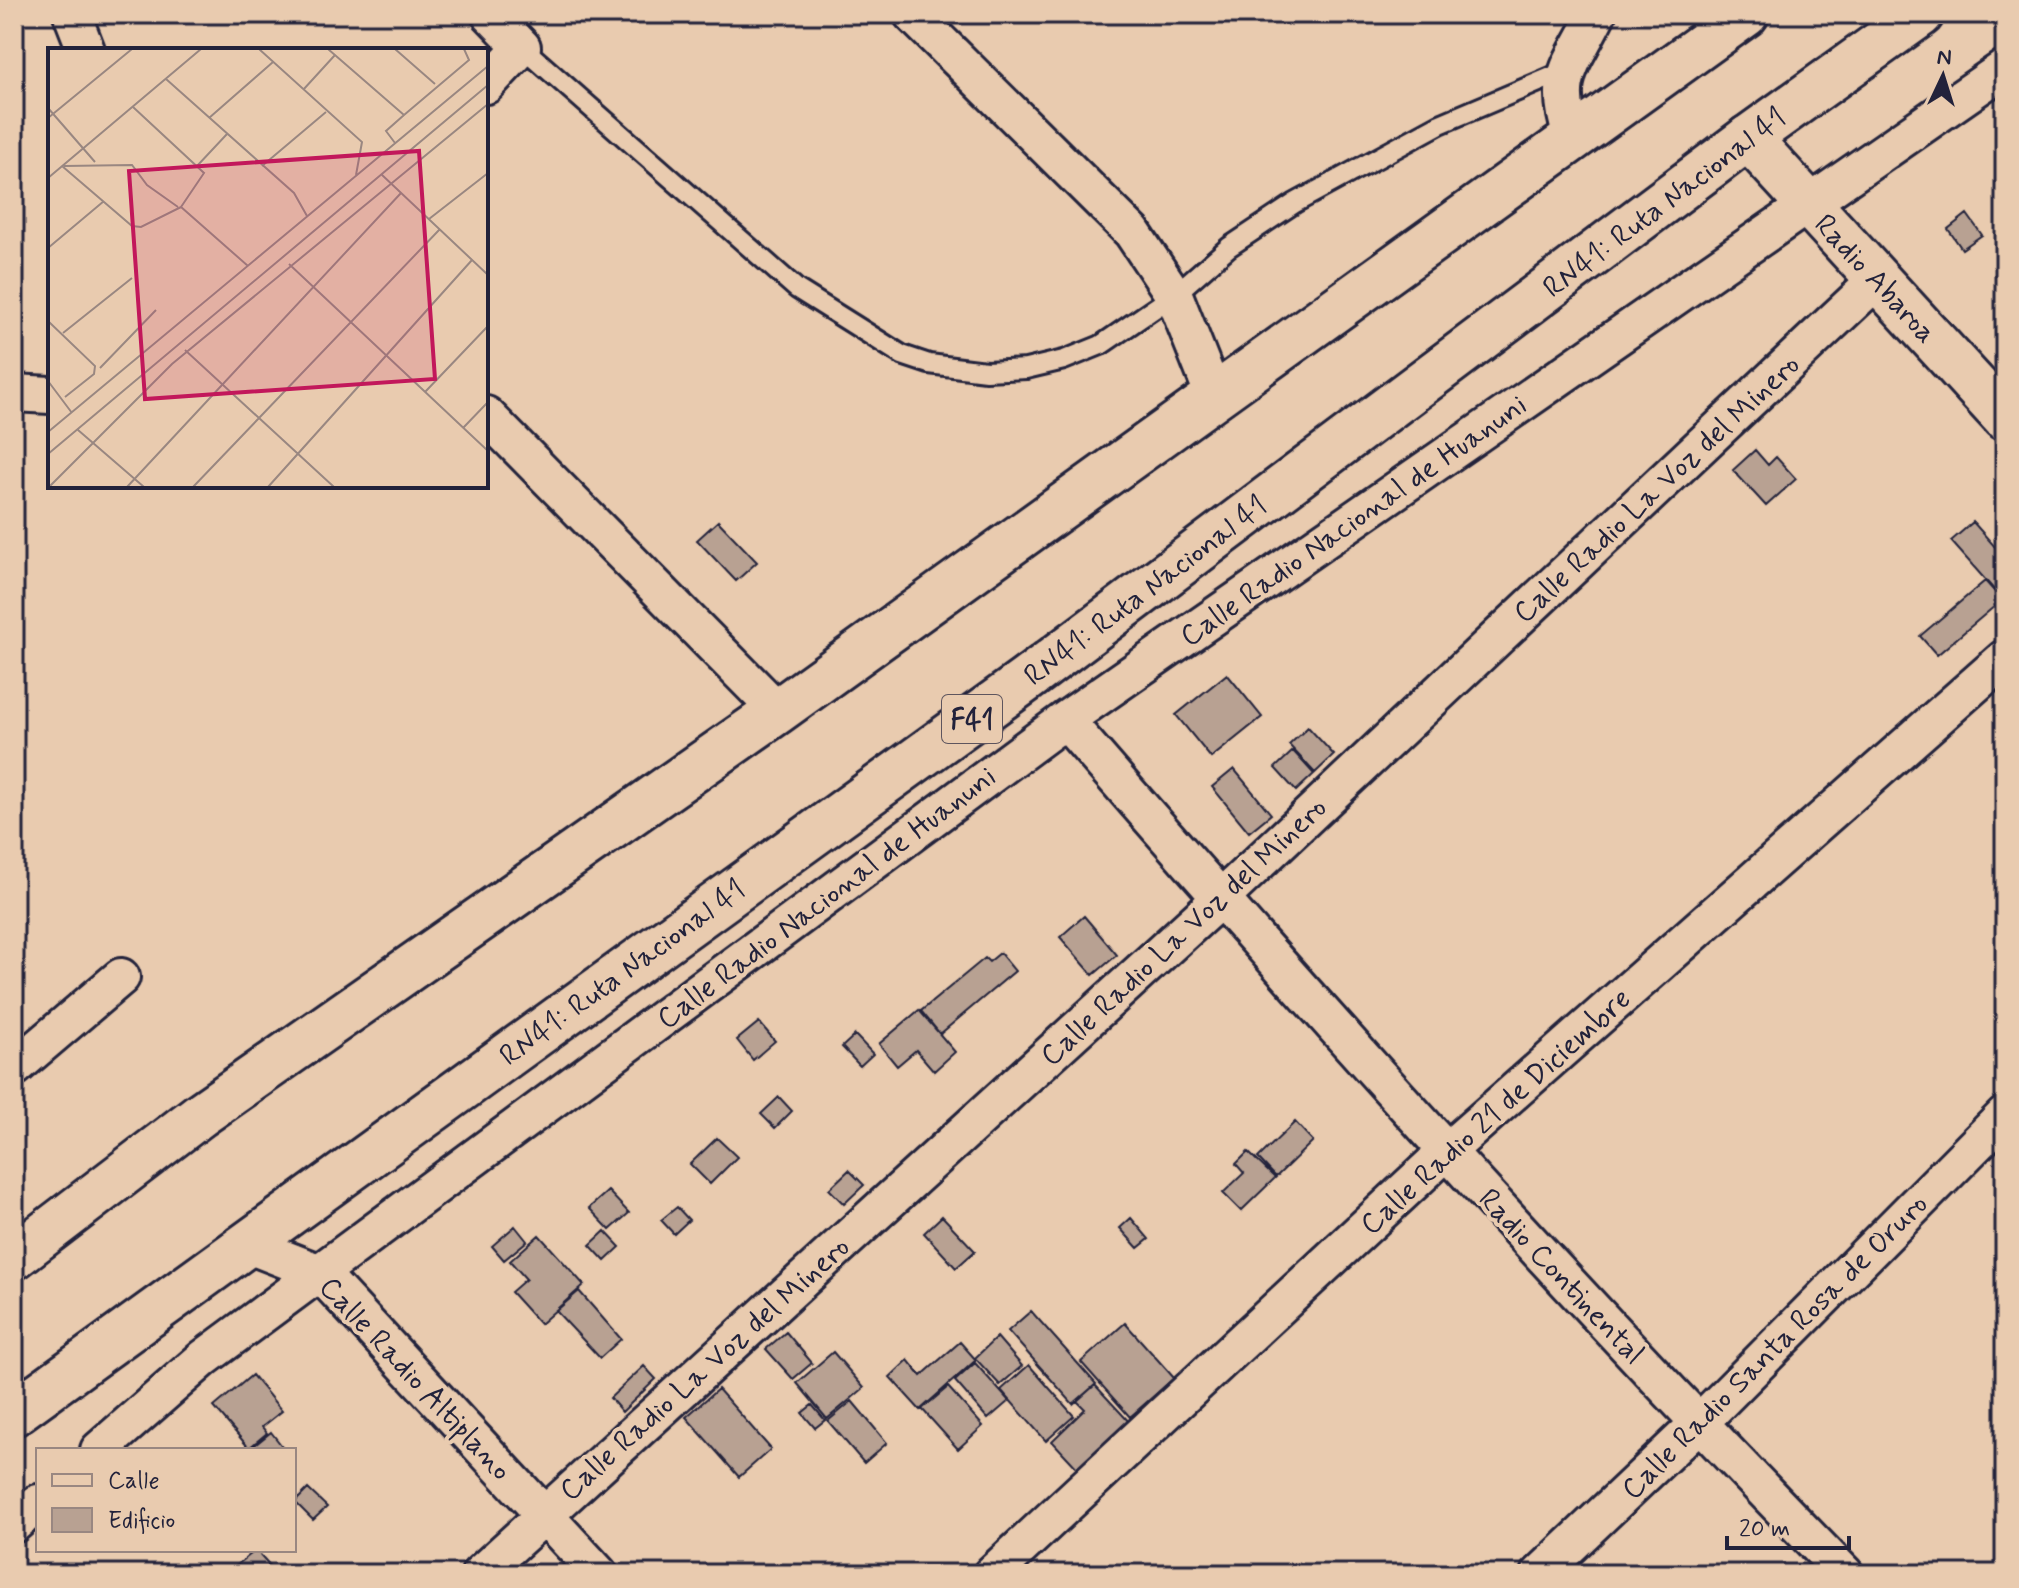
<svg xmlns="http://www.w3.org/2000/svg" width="2019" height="1588" viewBox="0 0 2019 1588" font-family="Mynerve,sans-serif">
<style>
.building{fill:#b8a192;stroke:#22223b;stroke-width:2}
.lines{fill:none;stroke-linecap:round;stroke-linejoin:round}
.service-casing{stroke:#22223b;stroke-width:24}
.minor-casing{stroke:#22223b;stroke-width:42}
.tertiary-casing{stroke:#22223b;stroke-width:50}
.primary-casing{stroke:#22223b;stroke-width:50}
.service{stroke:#e9cbaf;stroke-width:18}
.minor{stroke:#e9cbaf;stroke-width:36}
.tertiary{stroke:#e9cbaf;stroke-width:44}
.primary{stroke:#e9cbaf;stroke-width:44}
.labels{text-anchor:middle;stroke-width:8;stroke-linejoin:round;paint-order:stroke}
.shield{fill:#e9cbaf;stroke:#5e555e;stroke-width:2}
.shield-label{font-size:28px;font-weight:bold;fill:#22223b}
.street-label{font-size:30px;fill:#22223b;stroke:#e9cbaf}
.inset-road{fill:none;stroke:#998781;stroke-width:2}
.view{fill:#c2185b;fill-opacity:0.15;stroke:#c2185b;stroke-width:4}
.inset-edge{fill:none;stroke:#22223b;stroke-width:4}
</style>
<rect width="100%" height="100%" fill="#e9cbaf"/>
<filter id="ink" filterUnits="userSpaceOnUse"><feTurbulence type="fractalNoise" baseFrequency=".0125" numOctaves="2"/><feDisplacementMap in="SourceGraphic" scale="16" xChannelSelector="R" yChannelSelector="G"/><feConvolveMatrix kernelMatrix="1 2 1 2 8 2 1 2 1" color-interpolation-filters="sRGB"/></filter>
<g filter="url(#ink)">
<path class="building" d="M 1967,214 L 1982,235 L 1962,249 L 1948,229 Z
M 1755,450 L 1768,465 L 1776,457 L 1796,479 L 1766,506 L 1733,470 Z
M 718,521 L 757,562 L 736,581 L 697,540 Z
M 1973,522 L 2005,558 L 2004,601 L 1951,541 Z
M 1985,581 L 2002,600 L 1937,655 L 1920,636 Z
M 1227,674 L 1262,717 L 1211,758 L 1176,715 Z
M 1308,727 L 1334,755 L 1315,773 L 1289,745 Z
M 1293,751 L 1314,774 L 1296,791 L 1275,768 Z
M 1234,769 L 1271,814 L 1249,832 L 1212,787 Z
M 1084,916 L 1117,955 L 1093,975 L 1060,937 Z
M 1000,953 L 1015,971 L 940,1034 L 921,1011 L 985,958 L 989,962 Z
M 919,1010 L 955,1052 L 934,1071 L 916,1050 L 897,1066 L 879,1044 Z
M 759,1022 L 775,1041 L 753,1060 L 737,1040 Z
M 855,1035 L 873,1054 L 860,1066 L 842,1047 Z
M 779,1097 L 792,1111 L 775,1128 L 761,1114 Z
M 1295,1122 L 1313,1141 L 1276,1177 L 1258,1158 Z
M 717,1138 L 737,1157 L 710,1184 L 690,1164 Z
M 1248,1152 L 1275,1178 L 1241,1211 L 1223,1193 L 1244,1173 L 1236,1164 Z
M 849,1170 L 864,1185 L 844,1204 L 829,1189 Z
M 608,1191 L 629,1213 L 610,1230 L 589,1208 Z
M 677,1207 L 689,1220 L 674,1234 L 661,1220 Z
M 942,1216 L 975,1251 L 956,1268 L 924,1233 Z
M 1131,1218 L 1149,1239 L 1138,1248 L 1120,1228 Z
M 515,1226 L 527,1241 L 504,1260 L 492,1246 Z
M 605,1231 L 620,1247 L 605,1261 L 590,1245 Z
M 539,1235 L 584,1285 L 540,1324 L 511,1292 L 526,1279 L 510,1261 Z
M 579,1291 L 621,1339 L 600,1358 L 556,1311 Z
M 1031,1311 L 1096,1384 L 1073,1404 L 1008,1331 Z
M 1125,1323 L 1174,1378 L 1130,1417 L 1081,1362 Z
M 786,1332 L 812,1363 L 793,1379 L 766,1349 Z
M 997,1337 L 1022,1366 L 1000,1385 L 975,1358 Z
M 960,1342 L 976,1360 L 920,1410 L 890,1377 L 908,1360 L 921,1376 Z
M 833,1352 L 864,1388 L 827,1419 L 797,1383 Z
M 975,1363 L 1009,1401 L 988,1419 L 955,1381 Z
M 1029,1365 L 1074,1416 L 1046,1441 L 1001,1390 Z
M 644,1366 L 656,1379 L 622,1412 L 610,1398 Z
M 252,1375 L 282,1411 L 262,1427 L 267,1433 L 249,1448 L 214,1407 Z
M 1095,1385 L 1132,1425 L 1080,1471 L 1052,1441 L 1085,1409 L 1077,1401 Z
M 948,1387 L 983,1426 L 958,1449 L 922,1409 Z
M 718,1389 L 771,1449 L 739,1477 L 686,1417 Z
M 852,1401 L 887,1443 L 864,1463 L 828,1421 Z
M 812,1405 L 825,1420 L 815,1428 L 802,1413 Z
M 271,1432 L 285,1450 L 251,1450 L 250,1449 Z
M 308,1489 L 327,1507 L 313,1520 L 295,1502 Z
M 256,1550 L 273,1569 L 267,1574 L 237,1574 L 232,1569 Z"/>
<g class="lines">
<defs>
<path id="service" d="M 522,47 L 797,289 L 902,355 L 929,364 L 986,371 L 1026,369 L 1064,360 L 1101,345 L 1174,295 L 1229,247 L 1295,203 L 1440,124 L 1565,71"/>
<path id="minor" d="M 72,14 L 86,50
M 912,14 L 1132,232 L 1174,295 L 1214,396
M 486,85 L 522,47 L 490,14
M 1572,137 C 1552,76 1572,66 1597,14
M 14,393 L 50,395
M 486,415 L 778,711
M 1065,720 C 1317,1011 1575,1298 1845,1574
M 14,1068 L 121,977
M 246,1244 L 320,1273 L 599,1574
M 99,1450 L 204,1358 L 1065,720 L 2005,68
M 14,1524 L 38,1503
M 480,1574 L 1220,899 L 1878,279
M 992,1574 L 1447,1151 L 2005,658
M 1540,1574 L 1698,1424 L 2005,1115"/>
<path id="tertiary" d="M 1748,138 L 2005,418"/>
<path id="primary" d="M 14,1257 L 200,1115 L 778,711 L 1746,14
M 14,1413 L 1026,680 L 1748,138 L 1921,14"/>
</defs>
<use href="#service" class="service-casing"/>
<use href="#minor" class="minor-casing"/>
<use href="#tertiary" class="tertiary-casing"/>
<use href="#primary" class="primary-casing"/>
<use href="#service" class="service"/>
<use href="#minor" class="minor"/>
<use href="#tertiary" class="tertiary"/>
<use href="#primary" class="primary"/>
</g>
</g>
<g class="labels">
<rect class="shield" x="942" y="695" width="60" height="48" rx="6"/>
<g class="shield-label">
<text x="972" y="729">F41</text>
</g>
<g class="street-label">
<text transform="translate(1664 202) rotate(-37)" y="10">RN41: Ruta Nacional 41</text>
<text transform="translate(1876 278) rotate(47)" y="10">Radio Abaroa</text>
<text transform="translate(1656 488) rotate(-43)" y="10">Calle Radio La Voz del Minero</text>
<text transform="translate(1353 520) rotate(-35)" y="10">Calle Radio Nacional de Huanuni</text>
<text transform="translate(1145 590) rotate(-37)" y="10">RN41: Ruta Nacional 41</text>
<text transform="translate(826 897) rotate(-37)" y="10">Calle Radio Nacional de Huanuni</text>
<text transform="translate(1183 931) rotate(-43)" y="10">Calle Radio La Voz del Minero</text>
<text transform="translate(622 972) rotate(-36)" y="10">RN41: Ruta Nacional 41</text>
<text transform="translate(1495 1111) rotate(-42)" y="10">Calle Radio 21 de Diciembre</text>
<text transform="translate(1562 1276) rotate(47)" y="10">Radio Continental</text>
<text transform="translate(1774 1346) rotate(-45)" y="10">Calle Radio Santa Rosa de Oruro</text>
<text transform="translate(704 1368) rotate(-42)" y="10">Calle Radio La Voz del Minero</text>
<text transform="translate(416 1378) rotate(47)" y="10">Calle Radio Altiplano</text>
</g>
</g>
<g transform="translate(48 48)">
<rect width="440" height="440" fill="#e9cbaf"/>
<path class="inset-road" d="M 211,1 L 314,94 L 308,127M 280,1 L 356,67 L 338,83 L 347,95M 347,1 L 387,36M 118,31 L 246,145 L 259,168M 255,42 L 287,7M 85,59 L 156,125 L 133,159M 0,60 L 47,114M 356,67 L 421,12 L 416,1M 0,70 L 84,1M 161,70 L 225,14M 14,118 L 84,178 L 93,179 L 133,159 L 200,218M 16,118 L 84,117 L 99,137 L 130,159M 149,118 L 179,86M 214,118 L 278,64M 333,126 L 440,227M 0,130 L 153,1M 381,171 L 440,125M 0,200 L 56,153M 241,216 L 440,403M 0,273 L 47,318 L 46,326 L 17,349M 15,285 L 84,230M 137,302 L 286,439M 52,320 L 108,262M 0,333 L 24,365M 377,344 L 440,278M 415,380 L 440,354M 30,382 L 96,439M 0,384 L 440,18M 0,406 L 440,37M 1,439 L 124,316 L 440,56M 79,439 L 353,145M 145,439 L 392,181M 220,439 L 424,212"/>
<path class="view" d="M 371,103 L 387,331 L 97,351 L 81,123 Z"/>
<rect width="440" height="440" class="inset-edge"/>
</g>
<rect width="2019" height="1588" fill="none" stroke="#e9cbaf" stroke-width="48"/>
<rect x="24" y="24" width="1971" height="1540" fill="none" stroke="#22223b" stroke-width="3" filter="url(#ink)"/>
<rect x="36" y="1448" width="260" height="104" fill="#e9cbaf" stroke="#998781" stroke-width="2"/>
<rect x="52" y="1474" width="40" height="12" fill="#e9cbaf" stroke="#998781" stroke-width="2"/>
<text x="108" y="1488" font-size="24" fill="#22223b">Calle</text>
<rect x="52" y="1508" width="40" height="24" fill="#b8a192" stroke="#998781" stroke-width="2"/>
<text x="108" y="1528" font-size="24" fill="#22223b">Edificio</text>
<g transform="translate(1943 76) rotate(4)" stroke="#e9cbaf" stroke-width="6" paint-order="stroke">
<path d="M0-6L14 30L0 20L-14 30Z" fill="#22223b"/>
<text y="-12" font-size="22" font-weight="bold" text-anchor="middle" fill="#22223b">N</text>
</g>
<path d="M1727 1536v12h122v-12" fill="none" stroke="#22223b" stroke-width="4"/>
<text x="1739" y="1536" font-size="24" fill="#22223b" stroke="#e9cbaf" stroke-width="6" paint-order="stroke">20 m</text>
</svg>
